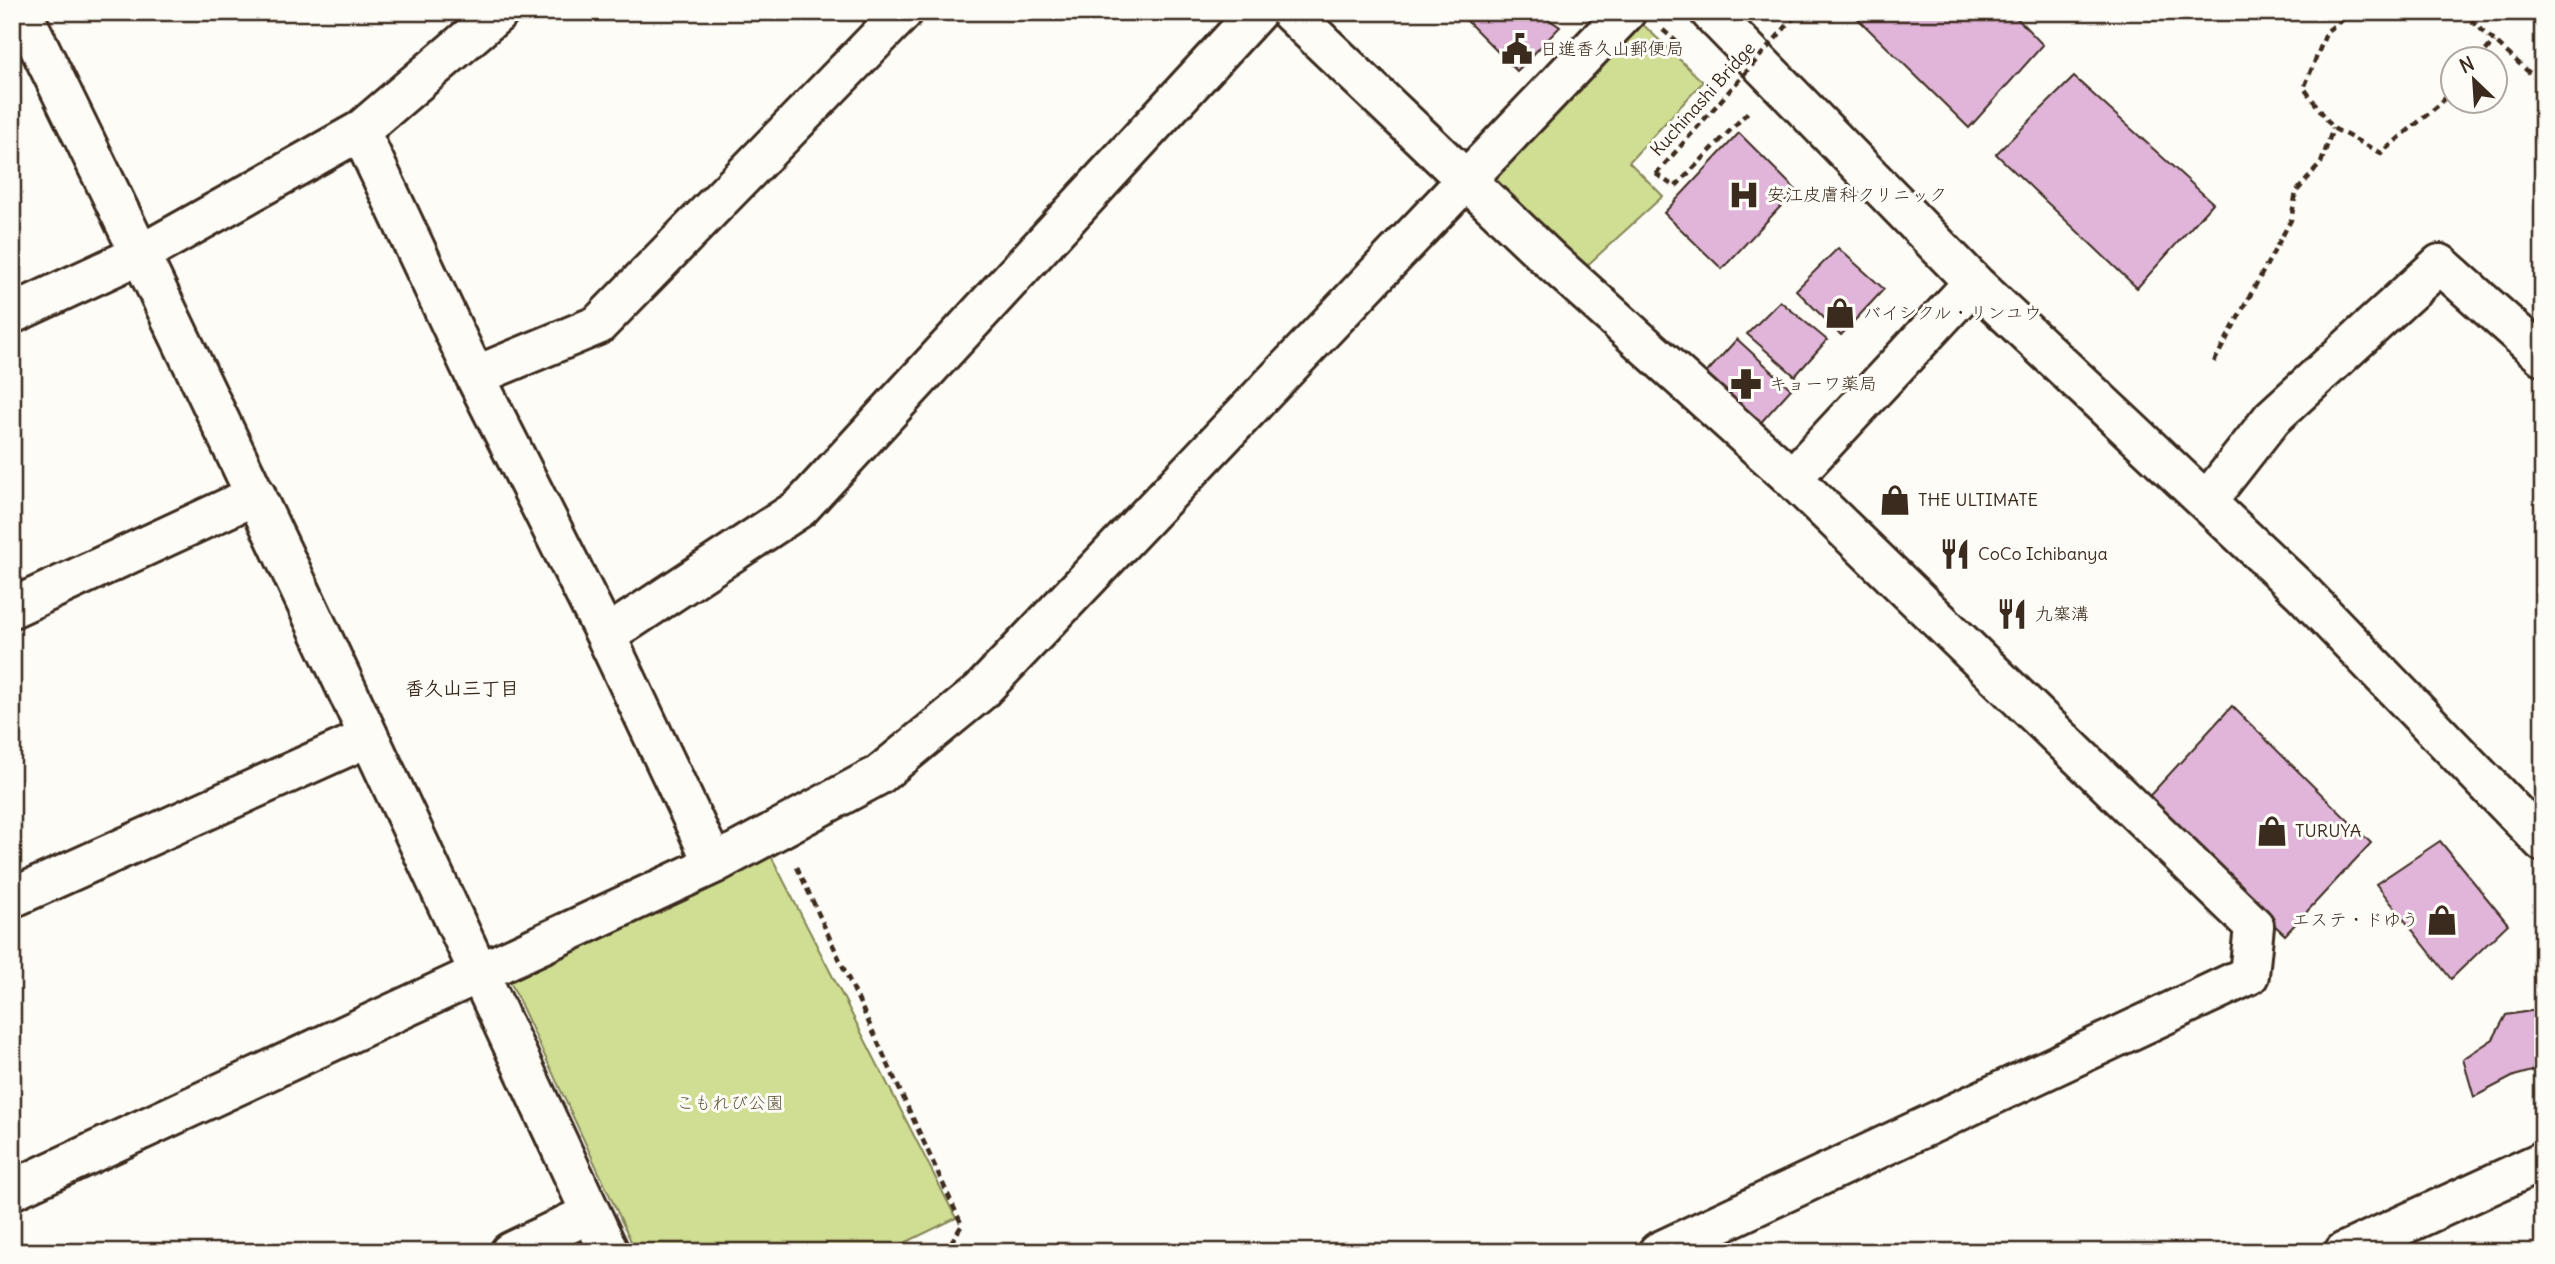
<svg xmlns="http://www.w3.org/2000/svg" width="2555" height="1264" viewBox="0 0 2555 1264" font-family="Delius,'Klee One',sans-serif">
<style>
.green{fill:#cfde92;stroke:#858458;stroke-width:2}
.building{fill:#e0b5d9;stroke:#3b2a1e;stroke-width:2}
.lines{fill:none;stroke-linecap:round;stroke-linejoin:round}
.minor-casing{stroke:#3b2a1e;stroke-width:44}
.path{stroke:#3b2a1e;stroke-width:4.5;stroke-dasharray:7 5;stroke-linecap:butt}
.minor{stroke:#fdfcf7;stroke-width:38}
.path-bridge{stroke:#3b2a1e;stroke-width:4.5;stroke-dasharray:7 5;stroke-linecap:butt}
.labels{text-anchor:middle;stroke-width:6;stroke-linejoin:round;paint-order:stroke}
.poi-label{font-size:18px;fill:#3b2a1e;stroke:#fdfcf7;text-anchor:start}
.street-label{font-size:18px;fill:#3b2a1e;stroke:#fdfcf7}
.park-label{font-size:18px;fill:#60573b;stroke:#fdfcf7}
.neighbourhood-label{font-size:19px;font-weight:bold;fill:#3b2a1e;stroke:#fdfcf7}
</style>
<rect width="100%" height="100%" fill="#fdfcf7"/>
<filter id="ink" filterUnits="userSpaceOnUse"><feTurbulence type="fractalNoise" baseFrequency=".0143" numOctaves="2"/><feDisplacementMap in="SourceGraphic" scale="14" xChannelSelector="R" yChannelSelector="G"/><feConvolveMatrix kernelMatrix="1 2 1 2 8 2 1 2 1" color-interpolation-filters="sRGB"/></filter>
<g filter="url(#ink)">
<path class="green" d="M 1634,16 L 1703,82 L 1629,162 L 1663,196 L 1581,271 L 1483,178 Z
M 769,852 L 956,1218 L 886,1252 L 636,1252 L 508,977 Z"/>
<path class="building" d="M 1462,12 L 1538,12 L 1560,27 L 1517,71 L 1460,14 Z
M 1851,12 L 2011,12 L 2043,45 L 1969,128 Z
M 2074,77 L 2213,203 L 2137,288 L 1996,154 Z
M 1739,133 L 1796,190 L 1722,269 L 1664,213 Z
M 1838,248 L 1884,289 L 1841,335 L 1796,290 Z
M 1780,301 L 1827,340 L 1795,376 L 1747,334 Z
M 1737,339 L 1791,389 L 1755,429 L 1700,380 Z
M 2232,706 L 2371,843 L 2285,935 L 2143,803 Z
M 2440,841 L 2508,924 L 2451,979 L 2376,884 Z
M 2543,1009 L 2543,1068 L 2514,1076 L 2474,1097 L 2463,1059 L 2493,1039 L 2506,1015 Z"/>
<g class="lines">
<defs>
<path id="minor" d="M 1290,12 L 1466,180 L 1626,12
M 1710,12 L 1976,285 L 2303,593 L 2543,842
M 25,18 C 226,426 417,839 609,1252
M 360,131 L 475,376 L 606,636 L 714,864
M 12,314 L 141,254 L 360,131 L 499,12
M 475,376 L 598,325 L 903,12
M 1792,478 L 1961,296 L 1976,285
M 2207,501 L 2272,418 L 2440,264 L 2543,356
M 12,608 L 256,495
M 606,636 L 800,508 L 1257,12
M 12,898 L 369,737
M 12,1190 L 714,864 L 879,775 L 980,692 L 1466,180 L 1549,259 L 1792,478 L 2254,926 L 2249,975 L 1658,1252
M 510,1252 L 591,1213
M 2344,1252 L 2543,1161"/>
</defs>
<use href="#minor" class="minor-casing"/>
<path class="path" d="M 2353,12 L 2327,31 L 2304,88 L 2333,128 L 2381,153 L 2440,104 L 2454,88
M 2462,12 L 2543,85
M 1663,30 L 1678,43
M 2478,60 L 2494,41
M 1656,174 L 1675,187 L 1749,111
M 2214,362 L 2291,220 L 2296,192 L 2321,163 L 2333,128
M 797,867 L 962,1225 L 945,1252"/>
<use href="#minor" class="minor"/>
<path class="path-bridge" d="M 1656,174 L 1799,12"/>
</g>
</g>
<defs>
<symbol id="civic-bare" viewBox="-9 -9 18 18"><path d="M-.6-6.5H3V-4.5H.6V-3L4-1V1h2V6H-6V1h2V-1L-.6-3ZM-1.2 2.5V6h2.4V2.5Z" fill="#3b2a1e" stroke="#fdfcf7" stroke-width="2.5" paint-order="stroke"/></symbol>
<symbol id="hospital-bare" viewBox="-9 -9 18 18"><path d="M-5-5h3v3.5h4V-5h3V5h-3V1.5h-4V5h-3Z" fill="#3b2a1e" stroke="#fdfcf7" stroke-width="2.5" paint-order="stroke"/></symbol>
<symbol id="shop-bare" viewBox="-9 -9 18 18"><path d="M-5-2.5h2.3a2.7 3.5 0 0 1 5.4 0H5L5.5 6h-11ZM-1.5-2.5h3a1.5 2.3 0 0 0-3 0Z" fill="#3b2a1e" stroke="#fdfcf7" stroke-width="2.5" paint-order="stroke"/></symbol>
<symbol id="pharmacy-bare" viewBox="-9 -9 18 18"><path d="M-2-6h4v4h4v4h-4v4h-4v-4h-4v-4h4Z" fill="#3b2a1e" stroke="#fdfcf7" stroke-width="2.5" paint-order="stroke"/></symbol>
<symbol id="restaurant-bare" viewBox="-9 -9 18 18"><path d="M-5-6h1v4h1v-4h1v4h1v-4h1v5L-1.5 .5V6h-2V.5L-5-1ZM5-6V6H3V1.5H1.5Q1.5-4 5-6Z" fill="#3b2a1e" stroke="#fdfcf7" stroke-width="2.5" paint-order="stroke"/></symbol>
</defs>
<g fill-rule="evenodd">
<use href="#civic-bare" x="1495" y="27" width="44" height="44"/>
<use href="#hospital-bare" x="1722" y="173" width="44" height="44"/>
<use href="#shop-bare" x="1818" y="291" width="44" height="44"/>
<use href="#pharmacy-bare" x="1724" y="362" width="44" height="44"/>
<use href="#shop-bare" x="1873" y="478" width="44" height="44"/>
<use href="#restaurant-bare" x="1933" y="532" width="44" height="44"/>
<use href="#restaurant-bare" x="1990" y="592" width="44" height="44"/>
<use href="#shop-bare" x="2250" y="809" width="44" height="44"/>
<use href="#shop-bare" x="2420" y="898" width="44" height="44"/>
</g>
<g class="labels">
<g class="poi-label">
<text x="1540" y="55">日進香久山郵便局</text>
<text x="1767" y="201">安江皮膚科クリニック</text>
<text x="1863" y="319">バイシクル・リンユウ</text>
<text x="1769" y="390">キョーワ薬局</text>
<text x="1918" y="506">THE ULTIMATE</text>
<text x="1978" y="560">CoCo Ichibanya</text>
<text x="2035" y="620">九寨溝</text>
<text x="2295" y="837">TURUYA</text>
<text x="2419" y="926" text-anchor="end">エステ・ドゆう</text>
</g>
<g class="street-label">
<text transform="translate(1703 99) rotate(-48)" y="6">Kuchinashi Bridge</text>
</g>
<g class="park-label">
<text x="730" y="1109">こもれび公園</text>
</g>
<g class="neighbourhood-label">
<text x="462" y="695">香久山三丁目</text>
</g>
</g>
<rect width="2555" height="1264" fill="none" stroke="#fdfcf7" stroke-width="42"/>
<rect x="21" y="21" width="2513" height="1222" fill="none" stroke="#3b2a1e" stroke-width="2.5" filter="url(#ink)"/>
<g transform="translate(2474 80) rotate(335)"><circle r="33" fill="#fdfcf7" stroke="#afa8a0" stroke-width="2"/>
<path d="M0-5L12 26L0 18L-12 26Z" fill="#3b2a1e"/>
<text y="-10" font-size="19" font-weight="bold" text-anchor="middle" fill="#3b2a1e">N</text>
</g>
</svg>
